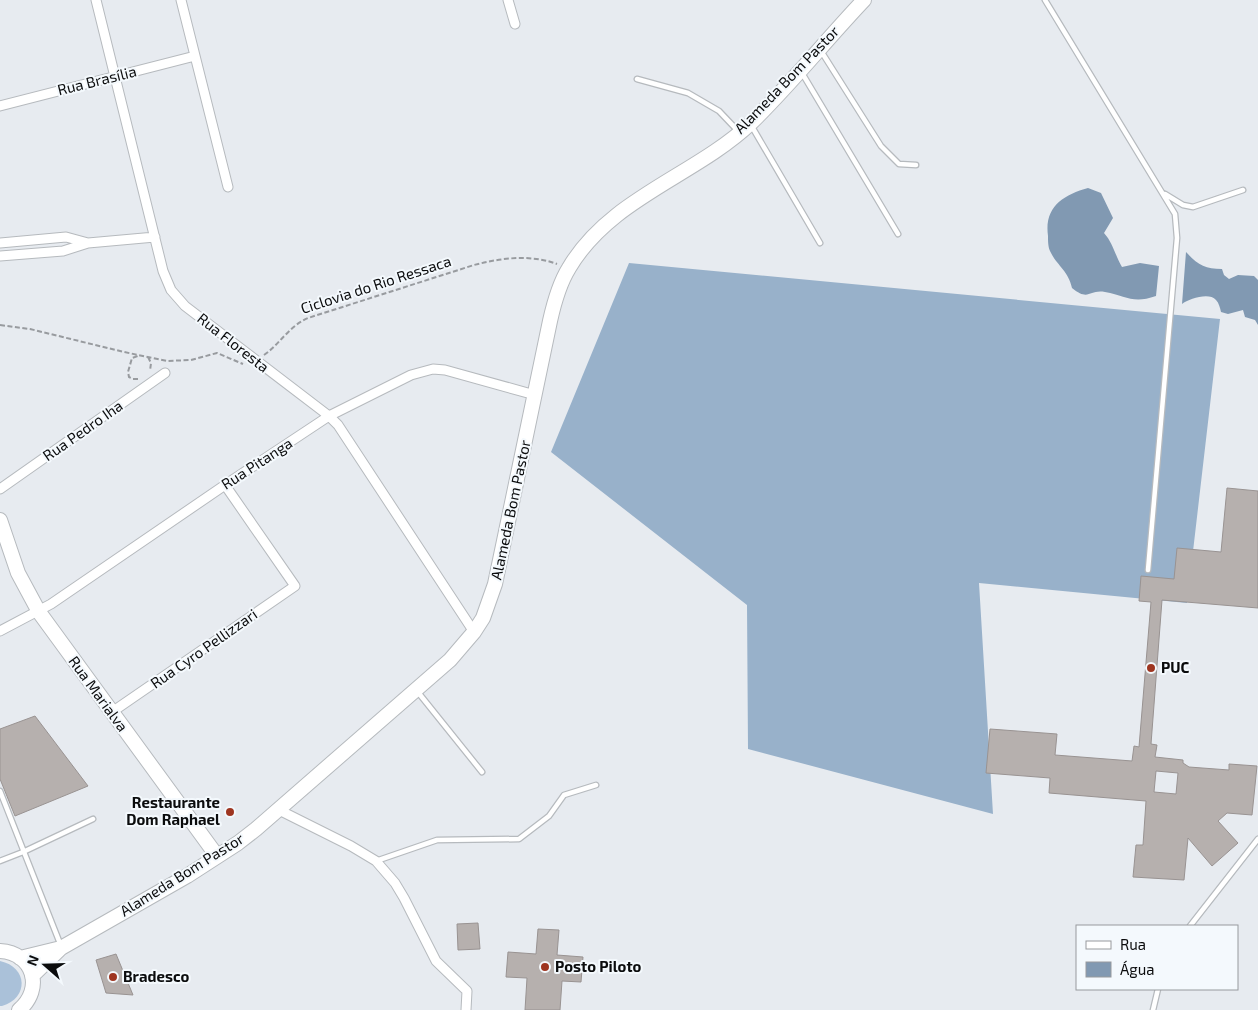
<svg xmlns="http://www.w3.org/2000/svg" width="1258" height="1010" viewBox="0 0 1258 1010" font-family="'Exo 2',sans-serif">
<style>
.green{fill:#aac1d9}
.forest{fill:#98b1ca}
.water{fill:#8199b2}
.building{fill:#b6b0ae;stroke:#999392;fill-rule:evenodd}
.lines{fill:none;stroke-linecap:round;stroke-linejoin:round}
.lane-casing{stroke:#b6babe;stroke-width:7}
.street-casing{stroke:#b6babe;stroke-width:11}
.secondary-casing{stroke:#b6babe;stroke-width:16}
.path{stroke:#989b9f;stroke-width:2;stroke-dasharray:5 2.5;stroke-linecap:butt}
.lane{stroke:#fff;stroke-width:4.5}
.street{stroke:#fff;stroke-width:9}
.secondary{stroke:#fff;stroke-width:14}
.poi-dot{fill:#9e3520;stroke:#f4f9fd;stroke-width:2}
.labels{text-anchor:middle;stroke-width:4;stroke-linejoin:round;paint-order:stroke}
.street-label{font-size:15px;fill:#0b0c0d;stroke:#f4f9fd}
.poi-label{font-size:15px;font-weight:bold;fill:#0b0c0d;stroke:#f4f9fd;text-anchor:start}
</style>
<rect width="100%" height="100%" fill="#e7ebf0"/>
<path class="green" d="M 0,961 C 28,967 29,998 2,1006 L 0,1006 Z"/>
<path class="forest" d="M 629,263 L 1220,319 L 1187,603 L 979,583 L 993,814 L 748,749 L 747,605 L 551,452 Z"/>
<path class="water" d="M 1088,188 L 1101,193 L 1113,218 L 1104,233 C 1113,243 1115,255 1122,267 L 1140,263 L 1159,266 L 1156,296 C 1133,304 1126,296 1105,292 C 1089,289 1089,302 1072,288 C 1068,270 1057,266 1050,251 C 1048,247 1048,240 1048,236 C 1044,207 1063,195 1088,188 Z
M 1186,252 C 1198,265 1205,269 1222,269 L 1224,275 L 1229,279 L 1238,275 L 1254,276 L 1258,280 L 1258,325 L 1255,320 L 1245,317 L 1243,310 L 1228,314 L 1221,312 C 1220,308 1219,303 1216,300 C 1209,292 1189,299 1182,304 Z"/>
<path class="building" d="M 1227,488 L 1258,491 L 1258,608 L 1162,600 L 1151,744 L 1157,745 L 1155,757 L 1183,760 L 1183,763 L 1189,767 L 1229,770 L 1229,764 L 1257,766 L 1252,815 L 1227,813 L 1218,821 L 1238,843 L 1212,866 L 1188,838 L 1184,880 L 1133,877 L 1136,845 L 1143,845 L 1146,801 L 1049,793 L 1050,778 L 986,773 L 990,729 L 1057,734 L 1055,755 L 1132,761 L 1134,746 L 1139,747 L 1151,602 L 1139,601 L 1141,576 L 1174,579 L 1177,548 L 1221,552 ZM 1156,771 L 1178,773 L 1176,794 L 1154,792 Z
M 35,716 L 88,786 L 15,816 L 0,779 L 0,729 Z
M 478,923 L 480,949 L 458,950 L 457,924 Z
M 538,929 L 559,930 L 557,955 L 583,957 L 581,982 L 562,981 L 560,1010 L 525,1010 L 527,978 L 506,977 L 508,952 L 536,954 Z
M 116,954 L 133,995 L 106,993 L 96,960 Z"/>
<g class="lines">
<defs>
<path id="lane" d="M 1045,0 L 1175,214 L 1177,238 L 1148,570
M 821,51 L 881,146 L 899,164 L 916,165
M 802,73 L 898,234
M 637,79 L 688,93 L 719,111 L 738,131
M 751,125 L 820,243
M 1165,194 L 1183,205 L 1193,207 L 1243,190
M 417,691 L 482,772
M 0,791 L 61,946
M 0,861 L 23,852 L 93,819
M 376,861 L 437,840 L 519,839 L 549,816 L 564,795 L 596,785
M 1190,926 L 1258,839
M 1153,1010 L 1158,989"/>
<path id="street" d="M 96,0 L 163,271 L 171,290 L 185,306 L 329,416 L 338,425 L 474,632
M 181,0 L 228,187
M 508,0 L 515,24
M 0,106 L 195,56
M 0,243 L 66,237 L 88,243
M 0,256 L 63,251 L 88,243 L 155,237
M 0,489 L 165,373
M 0,631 L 51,604 L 225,485 L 329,416 L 411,375 L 433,369 L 445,370 L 535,395
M 112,712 L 295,586 L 225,485
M 279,810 L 351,846 L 376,861 L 395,883 L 404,898 L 436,961 L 467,991 L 466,1010"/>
<path id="secondary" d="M 0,520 L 18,573 L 39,612 L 217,856
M 0,951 C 34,953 44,989 19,1010
M 20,958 L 61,948
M 32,976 L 61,948 L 187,876 L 238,843 L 256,829 L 450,660 L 474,632 L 483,618 L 495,584 L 550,321 C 554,303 559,284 569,268 C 610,198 695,176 751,123 C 791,84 826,40 864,0"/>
</defs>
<use href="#lane" class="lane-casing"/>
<use href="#street" class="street-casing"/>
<use href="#secondary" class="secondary-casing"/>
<path class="path" d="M 0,325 L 30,329 L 124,352 L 167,361 L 191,360 L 217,353 L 243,364
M 264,355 C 280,344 289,326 308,318 L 474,265 C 501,258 530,254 557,264
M 148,357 L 151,363 L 150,371
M 138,379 L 133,379 L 129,377 L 128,372 L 132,358 L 138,356"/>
<use href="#lane" class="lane"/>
<use href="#street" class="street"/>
<use href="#secondary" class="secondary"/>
</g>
<g class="poi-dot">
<circle cx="1151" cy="668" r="5"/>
<circle cx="230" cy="812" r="5"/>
<circle cx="545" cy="967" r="5"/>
<circle cx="113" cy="977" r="5"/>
</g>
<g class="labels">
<g class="street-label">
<text transform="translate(787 80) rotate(-46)" y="5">Alameda Bom Pastor</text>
<text transform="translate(97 81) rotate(-14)" y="5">Rua Brasília</text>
<text transform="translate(376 285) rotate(-18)" y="5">Ciclovia do Rio Ressaca</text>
<text transform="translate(233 343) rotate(38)" y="5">Rua Floresta</text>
<text transform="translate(83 431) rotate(-35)" y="5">Rua Pedro Iha</text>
<text transform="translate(257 464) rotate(-33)" y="5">Rua Pitanga</text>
<text transform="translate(511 510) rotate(-78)" y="5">Alameda Bom Pastor</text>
<text transform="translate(204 649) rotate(-35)" y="5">Rua Cyro Pellizzari</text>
<text transform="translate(98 694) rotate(54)" y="5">Rua Marialva</text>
<text transform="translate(182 875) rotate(-32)" y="5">Alameda Bom Pastor</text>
</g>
<g class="poi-label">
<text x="1161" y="673">PUC</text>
<text x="220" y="808" text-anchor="end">Restaurante<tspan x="220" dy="17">Dom Raphael</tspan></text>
<text x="555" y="972">Posto Piloto</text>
<text x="123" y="982">Bradesco</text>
</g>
</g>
<rect x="1076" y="925" width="162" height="65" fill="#f4f9fd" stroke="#979a9d"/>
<rect x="1086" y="941" width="25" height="8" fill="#ffffff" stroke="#979a9d"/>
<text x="1120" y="950" font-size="15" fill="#0b0c0d">Rua</text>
<rect x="1086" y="962" width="25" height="15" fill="#8199b2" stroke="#979a9d"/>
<text x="1120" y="975" font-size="15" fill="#0b0c0d">Água</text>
<g transform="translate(45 965) rotate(290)" stroke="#f4f9fd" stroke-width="4" paint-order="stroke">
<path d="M0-4L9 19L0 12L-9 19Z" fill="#0b0c0d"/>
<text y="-8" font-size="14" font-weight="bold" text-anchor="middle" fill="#0b0c0d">N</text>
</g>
</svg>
